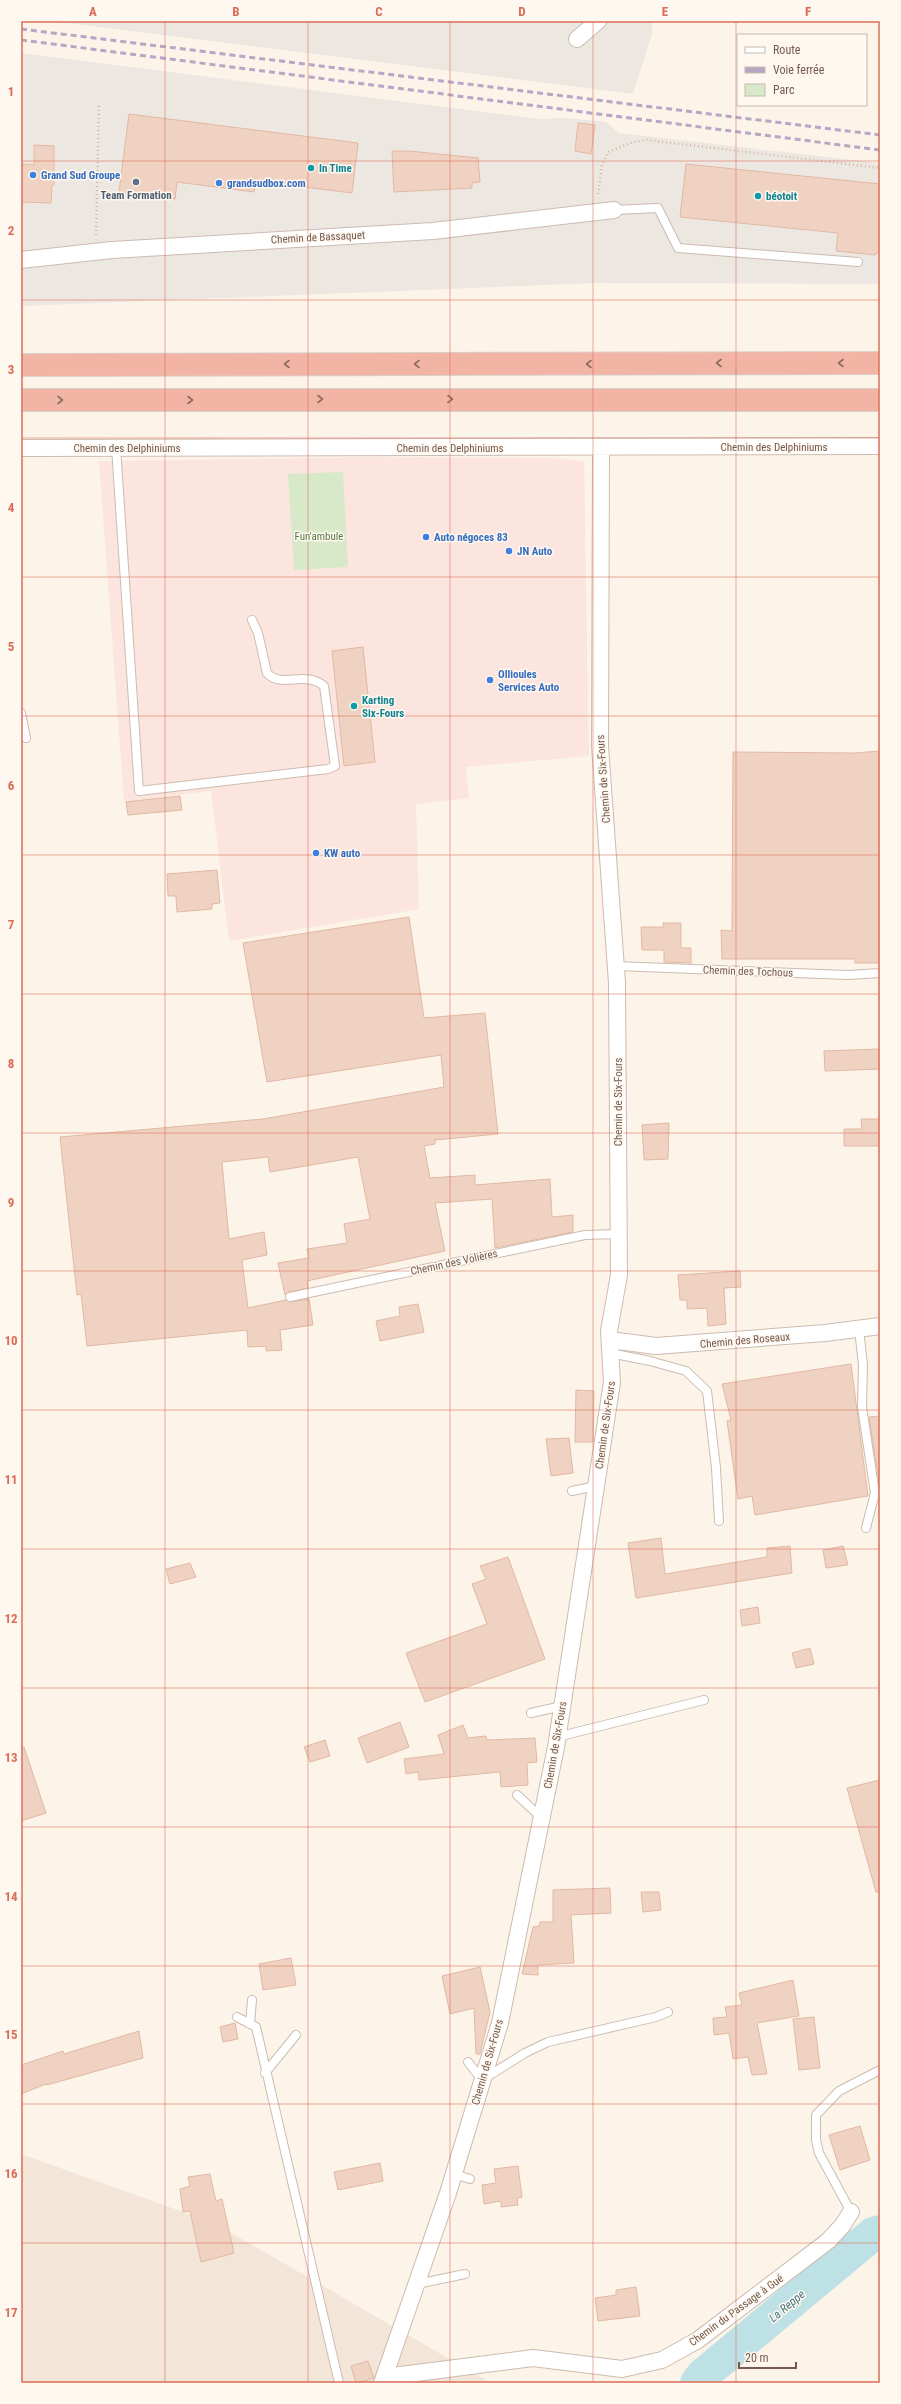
<svg xmlns="http://www.w3.org/2000/svg" width="901" height="2404" viewBox="0 0 901 2404" font-family="'Roboto Condensed',sans-serif">
<style>
.residential{fill:#f3e5d8}
.commercial{fill:#fbe5de}
.industrial{fill:#ede7e2}
.green{fill:#d7e9c8}
.lines{fill:none;stroke-linecap:round;stroke-linejoin:round}
.river{stroke:#bee1e5;stroke-width:34}
.building{fill:#f0d2c2;stroke:#e2b8a3}
.service-casing{stroke:#cdbbb0;stroke-width:10}
.minor-casing{stroke:#cdbbb0;stroke-width:18}
.motorway-casing{stroke:#d8d1cd;stroke-width:24}
.path{stroke:#d5b5a5;stroke-width:2.5;stroke-dasharray:1 3;stroke-linecap:butt}
.service{stroke:#fff;stroke-width:8}
.minor{stroke:#fff;stroke-width:16}
.motorway{stroke:#f2b4a4;stroke-width:22}
.rail{stroke:#b6a7c6;stroke-width:3;stroke-dasharray:6 4;stroke-linecap:butt}
.oneway{stroke:#8e6c5f}
.grid{fill:none;stroke:#da6c55;stroke-width:1;stroke-opacity:0.55}
.culture-dot{fill:#0f9aa8;stroke:#fef8f0;stroke-width:1.5}
.shop-dot{fill:#3f7fe0;stroke:#fef8f0;stroke-width:1.5}
.service-dot{fill:#5c6f8a;stroke:#fef8f0;stroke-width:1.5}
.labels{text-anchor:middle;stroke-width:3;stroke-linejoin:round;paint-order:stroke}
.culture-label{font-size:11px;font-weight:bold;fill:#0d838f;stroke:#fef8f0;text-anchor:start}
.shop-label{font-size:11px;font-weight:bold;fill:#366cbe;stroke:#fef8f0;text-anchor:start}
.service-label{font-size:11px;font-weight:bold;fill:#4e5e75;stroke:#fef8f0}
.street-label{font-size:11px;fill:#755a4e;stroke:#fef8f0}
.park-label{font-size:11px;fill:#587a46;stroke:#fef8f0}
.water-label{font-size:12px;font-style:italic;fill:#457a80;stroke:#fef8f0}
.neatline{fill:none;stroke:#da6c55;stroke-width:1.5}
.grid-label{font-size:13px;text-anchor:middle;font-weight:bold;fill:#da6c55}
</style>
<rect width="100%" height="100%" fill="#fcf4e9"/>
<path class="residential" d="M 21,2154 L 214,2223 L 491,2383 L 21,2383 Z"/>
<path class="commercial" d="M 387,457 L 555,458 L 584,462 L 589,756 L 466,767 L 469,798 L 416,804 L 419,909 L 229,941 L 211,791 L 124,802 L 99,461 Z"/>
<path class="industrial" d="M 51,21 L 652,21 L 652,34 L 633,94 Z
M 21,53 L 539,119 L 566,118 L 606,122 L 619,133 L 880,163 L 880,284 L 596,283 L 21,306 Z"/>
<path class="green" d="M 343,472 L 348,567 L 294,570 L 288,474 Z"/>
<g class="lines">
<path class="river" d="M 697,2383 L 703,2375 L 873,2234 L 880,2232"/>
</g>
<path class="building" d="M 129,114 L 358,143 L 352,193 L 256,181 L 254,192 L 177,182 L 175,199 L 119,192 Z
M 578,123 L 595,125 L 591,154 L 575,151 Z
M 34,145 L 54,146 L 54,185 L 52,185 L 51,203 L 21,202 L 21,164 L 34,165 Z
M 392,151 L 409,151 L 478,158 L 480,182 L 472,183 L 472,188 L 394,192 Z
M 686,164 L 880,184 L 880,250 L 875,255 L 836,251 L 838,233 L 680,217 Z
M 363,647 L 375,762 L 344,766 L 332,651 Z
M 880,751 L 880,963 L 855,963 L 855,959 L 722,959 L 721,930 L 732,931 L 733,752 L 855,753 Z
M 180,796 L 182,810 L 128,815 L 126,802 Z
M 217,870 L 220,903 L 212,904 L 212,909 L 177,912 L 176,896 L 168,896 L 167,874 Z
M 409,917 L 424,1018 L 485,1013 L 498,1134 L 435,1140 L 435,1144 L 424,1146 L 430,1178 L 475,1175 L 475,1185 L 550,1179 L 552,1217 L 573,1215 L 573,1232 L 495,1248 L 492,1199 L 435,1203 L 445,1251 L 307,1281 L 308,1288 L 289,1292 L 285,1295 L 278,1263 L 309,1258 L 307,1249 L 347,1243 L 344,1224 L 370,1219 L 358,1157 L 270,1172 L 268,1157 L 222,1162 L 229,1239 L 264,1232 L 267,1255 L 242,1260 L 248,1308 L 286,1300 L 291,1302 L 309,1299 L 313,1325 L 280,1330 L 282,1350 L 266,1351 L 266,1346 L 248,1347 L 247,1330 L 87,1346 L 81,1294 L 77,1295 L 60,1137 L 263,1119 L 444,1087 L 441,1055 L 267,1082 L 243,943 Z
M 663,923 L 681,923 L 681,948 L 691,948 L 691,963 L 664,962 L 664,950 L 642,950 L 641,927 L 664,927 Z
M 880,1049 L 880,1069 L 825,1071 L 824,1051 Z
M 861,1119 L 880,1119 L 880,1146 L 844,1146 L 844,1129 L 862,1129 Z
M 669,1123 L 668,1159 L 644,1160 L 642,1125 Z
M 740,1271 L 741,1287 L 724,1288 L 726,1324 L 708,1326 L 707,1308 L 687,1309 L 687,1300 L 680,1300 L 678,1275 Z
M 418,1304 L 424,1332 L 380,1341 L 376,1321 L 400,1316 L 399,1307 Z
M 851,1364 L 868,1496 L 755,1515 L 752,1496 L 738,1499 L 727,1421 L 731,1420 L 722,1384 Z
M 576,1390 L 594,1391 L 593,1442 L 575,1442 Z
M 880,1416 L 880,1489 L 869,1417 Z
M 569,1438 L 573,1473 L 551,1476 L 546,1439 Z
M 661,1538 L 665,1574 L 767,1557 L 767,1548 L 790,1546 L 792,1573 L 636,1598 L 628,1543 Z
M 843,1546 L 848,1565 L 826,1568 L 823,1550 Z
M 508,1557 L 545,1659 L 425,1702 L 406,1653 L 487,1624 L 472,1584 L 486,1579 L 480,1566 Z
M 190,1563 L 196,1577 L 170,1584 L 166,1569 Z
M 758,1607 L 760,1623 L 742,1626 L 740,1610 Z
M 810,1648 L 814,1664 L 796,1668 L 792,1653 Z
M 400,1722 L 409,1747 L 367,1763 L 358,1738 Z
M 463,1725 L 468,1738 L 486,1736 L 487,1740 L 535,1738 L 537,1762 L 527,1763 L 528,1785 L 501,1787 L 500,1772 L 419,1780 L 418,1772 L 406,1774 L 404,1759 L 444,1754 L 438,1735 Z
M 325,1740 L 330,1756 L 310,1762 L 304,1747 Z
M 21,1747 L 24,1747 L 46,1813 L 21,1821 Z
M 880,1780 L 880,1892 L 876,1892 L 847,1788 Z
M 610,1888 L 611,1913 L 571,1915 L 574,1963 L 538,1965 L 538,1975 L 522,1974 L 533,1927 L 539,1926 L 540,1922 L 553,1922 L 553,1890 Z
M 641,1892 L 659,1892 L 661,1910 L 643,1912 Z
M 291,1958 L 296,1985 L 263,1990 L 259,1964 Z
M 480,1967 L 490,2012 L 480,2054 L 476,2054 L 474,2008 L 450,2014 L 442,1976 Z
M 793,1980 L 799,2016 L 757,2023 L 767,2074 L 752,2075 L 748,2057 L 733,2059 L 729,2033 L 714,2035 L 713,2018 L 727,2017 L 725,2007 L 742,2005 L 739,1993 Z
M 814,2017 L 820,2068 L 799,2070 L 793,2019 Z
M 235,2023 L 238,2039 L 223,2042 L 220,2027 Z
M 139,2031 L 143,2058 L 47,2085 L 46,2084 L 21,2094 L 21,2065 L 63,2051 L 64,2054 Z
M 860,2126 L 870,2160 L 840,2170 L 829,2135 Z
M 380,2163 L 383,2181 L 338,2190 L 334,2172 Z
M 518,2166 L 522,2197 L 517,2198 L 518,2205 L 501,2207 L 501,2201 L 484,2204 L 482,2185 L 496,2183 L 494,2169 Z
M 210,2174 L 216,2201 L 222,2199 L 234,2253 L 201,2262 L 190,2211 L 183,2212 L 180,2189 L 190,2186 L 188,2177 Z
M 636,2287 L 640,2316 L 598,2321 L 595,2298 L 616,2295 L 616,2290 Z
M 368,2361 L 374,2378 L 356,2383 L 351,2366 Z"/>
<g class="lines">
<defs>
<path id="service" d="M 614,210 L 658,208 L 678,248 L 858,262
M 116,447 L 139,791 L 328,769 L 335,766 L 324,686 C 305,670 281,689 267,673 L 258,633 L 252,620
M 21,713 L 26,738
M 616,966 L 848,975 L 880,973
M 290,1297 L 585,1235 L 618,1234
M 859,1329 L 863,1365 L 862,1407 L 875,1493 L 866,1528
M 610,1353 L 650,1361 L 686,1371 L 707,1391 L 716,1468 L 719,1521
M 572,1491 L 596,1486
M 531,1713 L 562,1706
M 557,1737 L 704,1700
M 517,1795 L 542,1818
M 237,2017 L 256,2027 L 339,2383
M 250,2024 L 252,2000
M 468,2062 L 482,2080 L 525,2053 L 548,2042 L 656,2017 L 668,2012
M 265,2073 L 296,2035
M 454,2174 L 470,2179
M 851,2212 L 819,2153 L 816,2140 L 816,2115 L 839,2091 L 880,2070
M 417,2284 L 465,2274"/>
<path id="minor" d="M 577,39 L 598,21
M 21,260 L 112,250 L 433,231 L 614,210
M 21,448 L 880,446
M 610,1340 L 656,1346 L 825,1333 L 880,1326
M 385,2377 L 533,2358 L 622,2369 L 662,2360 L 698,2340 L 828,2241 L 842,2226 L 851,2212
M 382,2383 L 448,2193 L 500,2023 L 556,1747 L 612,1382 L 609,1331 L 619,1275 L 617,983 L 600,746 L 601,448"/>
<path id="motorway" d="M 21,365 L 880,363
M 21,400 L 880,400"/>
</defs>
<use href="#service" class="service-casing"/>
<use href="#minor" class="minor-casing"/>
<use href="#motorway" class="motorway-casing"/>
<path class="path" d="M 598,194 L 602,165 L 608,152 L 633,142 L 647,140 L 880,168
M 96,235 L 99,106"/>
<use href="#service" class="service"/>
<use href="#minor" class="minor"/>
<use href="#motorway" class="motorway"/>
<path class="rail" d="M 21,29 L 880,135
M 21,40 L 880,150"/>
</g>
<defs><path id="oneway-chevron" d="M-2-3.5L2.5 0L-2 3.5" fill="none" stroke-width="1.6" stroke-linecap="round" stroke-linejoin="round"/></defs>
<g class="oneway">
<use href="#oneway-chevron" transform="translate(719 363) rotate(180)"/>
<use href="#oneway-chevron" transform="translate(841 363) rotate(180)"/>
<use href="#oneway-chevron" transform="translate(287 364) rotate(180)"/>
<use href="#oneway-chevron" transform="translate(417 364) rotate(180)"/>
<use href="#oneway-chevron" transform="translate(589 364) rotate(180)"/>
<use href="#oneway-chevron" transform="translate(320 399)"/>
<use href="#oneway-chevron" transform="translate(450 399)"/>
<use href="#oneway-chevron" transform="translate(60 400)"/>
<use href="#oneway-chevron" transform="translate(190 400)"/>
</g>
<path class="grid" d="M 165,21 L 165,2383M 308,21 L 308,2383M 450,21 L 450,2383M 593,21 L 593,2383M 736,21 L 736,2383M 21,161 L 880,161M 21,300 L 880,300M 21,438 L 880,438M 21,577 L 880,577M 21,716 L 880,716M 21,855 L 880,855M 21,994 L 880,994M 21,1133 L 880,1133M 21,1271 L 880,1271M 21,1410 L 880,1410M 21,1549 L 880,1549M 21,1688 L 880,1688M 21,1827 L 880,1827M 21,1966 L 880,1966M 21,2104 L 880,2104M 21,2243 L 880,2243"/>
<g class="culture-dot">
<circle cx="311" cy="168" r="4"/>
<circle cx="758" cy="196" r="4"/>
<circle cx="354" cy="706" r="4"/>
</g>
<g class="shop-dot">
<circle cx="33" cy="175" r="4"/>
<circle cx="219" cy="183" r="4"/>
<circle cx="426" cy="537" r="4"/>
<circle cx="509" cy="551" r="4"/>
<circle cx="490" cy="680" r="4"/>
<circle cx="316" cy="853" r="4"/>
</g>
<circle class="service-dot" cx="136" cy="182" r="4"/>
<g class="labels">
<g class="culture-label">
<text x="319" y="172">In Time</text>
<text x="766" y="200">béotoit</text>
<text x="362" y="704">Karting<tspan x="362" dy="13">Six-Fours</tspan></text>
</g>
<g class="shop-label">
<text x="41" y="179">Grand Sud Groupe</text>
<text x="227" y="187">grandsudbox.com</text>
<text x="434" y="541">Auto négoces 83</text>
<text x="517" y="555">JN Auto</text>
<text x="498" y="678">Ollioules<tspan x="498" dy="13">Services Auto</tspan></text>
<text x="324" y="857">KW auto</text>
</g>
<g class="service-label">
<text x="136" y="199">Team Formation</text>
</g>
<g class="street-label">
<text transform="translate(318 237) rotate(-3)" y="4">Chemin de Bassaquet</text>
<text x="774" y="451">Chemin des Delphiniums</text>
<text x="127" y="452">Chemin des Delphiniums</text>
<text x="450" y="452">Chemin des Delphiniums</text>
<text transform="translate(603 779) rotate(-94)" y="4">Chemin de Six-Fours</text>
<text transform="translate(748 971) rotate(2)" y="4">Chemin des Tochous</text>
<text transform="translate(618 1102) rotate(-90)" y="4">Chemin de Six-Fours</text>
<text transform="translate(454 1262) rotate(-12)" y="4">Chemin des Volières</text>
<text transform="translate(745 1340) rotate(-5)" y="4">Chemin des Roseaux</text>
<text transform="translate(605 1425) rotate(-82)" y="4">Chemin de Six-Fours</text>
<text transform="translate(555 1745) rotate(-80)" y="4">Chemin de Six-Fours</text>
<text transform="translate(487 2062) rotate(-74)" y="4">Chemin de Six-Fours</text>
<text transform="translate(736 2310) rotate(-36)" y="4">Chemin du Passage à Gué</text>
</g>
<g class="park-label">
<text x="319" y="540">Fun'ambule</text>
</g>
<g class="water-label">
<text transform="translate(787 2306) rotate(-40)" y="4">La Reppe</text>
</g>
</g>
<rect width="901" height="2404" fill="none" stroke="#fef8f0" stroke-width="44"/>
<rect x="737" y="34" width="130" height="72" fill="#fef8f0" stroke="#c7b9af"/>
<rect x="745" y="47" width="20" height="6" fill="#ffffff" stroke="#c7b9af"/>
<text x="773" y="54" font-size="12" fill="#755a4e">Route</text>
<rect x="745" y="67" width="20" height="6" fill="#b6a7c6" stroke="#c7b9af"/>
<text x="773" y="74" font-size="12" fill="#755a4e">Voie ferrée</text>
<rect x="745" y="84" width="20" height="12" fill="#d7e9c8" stroke="#c7b9af"/>
<text x="773" y="94" font-size="12" fill="#755a4e">Parc</text>
<path d="M739 2362v6h57v-6" fill="none" stroke="#755a4e" stroke-width="2"/>
<text x="745" y="2362" font-size="12" fill="#755a4e" stroke="#fef8f0" stroke-width="3" paint-order="stroke">20 m</text>
<rect x="22" y="22" width="857" height="2360" class="neatline"/>
<g class="grid-label">
<text x="93" y="16">A</text>
<text x="236" y="16">B</text>
<text x="379" y="16">C</text>
<text x="522" y="16">D</text>
<text x="665" y="16">E</text>
<text x="808" y="16">F</text>
<text x="11" y="96">1</text>
<text x="11" y="235">2</text>
<text x="11" y="374">3</text>
<text x="11" y="512">4</text>
<text x="11" y="651">5</text>
<text x="11" y="790">6</text>
<text x="11" y="929">7</text>
<text x="11" y="1068">8</text>
<text x="11" y="1207">9</text>
<text x="11" y="1345">10</text>
<text x="11" y="1484">11</text>
<text x="11" y="1623">12</text>
<text x="11" y="1762">13</text>
<text x="11" y="1901">14</text>
<text x="11" y="2039">15</text>
<text x="11" y="2178">16</text>
<text x="11" y="2317">17</text>
</g>
</svg>
